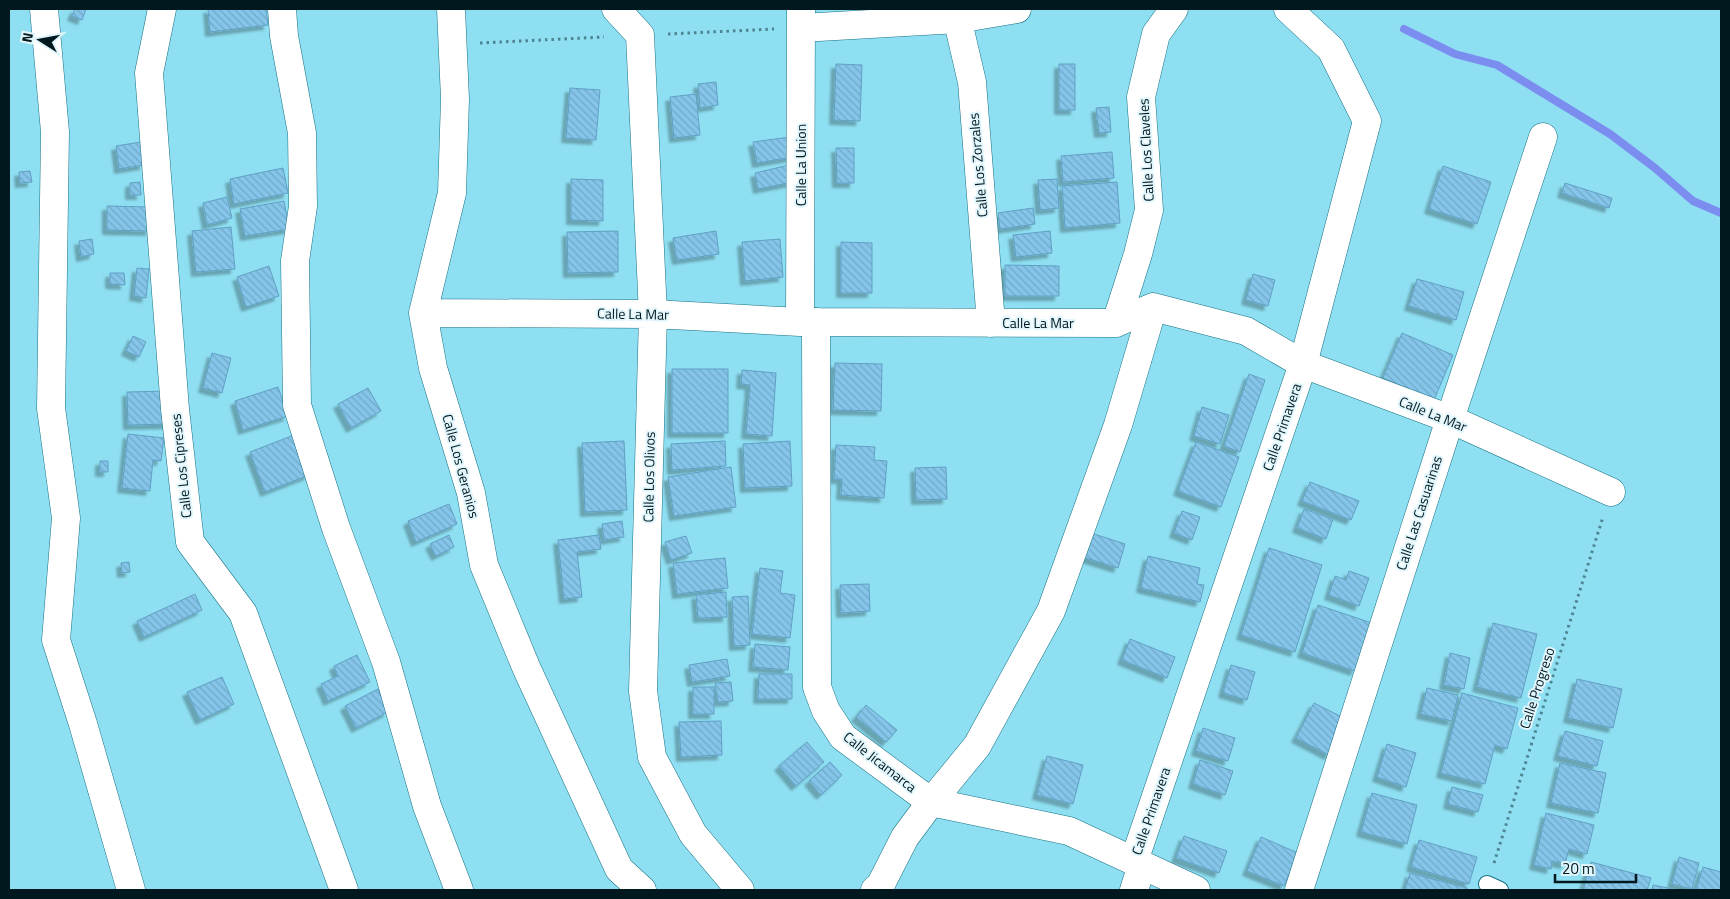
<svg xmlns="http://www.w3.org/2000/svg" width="1730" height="899" viewBox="0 0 1730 899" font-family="'Titillium Web',sans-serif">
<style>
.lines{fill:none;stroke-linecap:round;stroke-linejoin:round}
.stream{stroke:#7c8df0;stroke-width:8}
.building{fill:url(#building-back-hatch);stroke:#60a0c3;filter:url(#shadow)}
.service-casing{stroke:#177283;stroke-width:18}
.minor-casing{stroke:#177283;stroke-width:29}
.tertiary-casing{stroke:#177283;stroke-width:29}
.path{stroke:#4d8491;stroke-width:3;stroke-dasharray:2.5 4;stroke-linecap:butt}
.service{stroke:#fff;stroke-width:16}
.minor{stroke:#fff;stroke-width:28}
.tertiary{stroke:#fff;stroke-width:28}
.labels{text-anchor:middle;stroke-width:4;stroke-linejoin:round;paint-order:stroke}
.street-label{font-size:14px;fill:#01191e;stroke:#e0f6fc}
</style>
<defs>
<pattern id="building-back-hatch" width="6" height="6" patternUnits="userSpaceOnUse" patternTransform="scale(1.25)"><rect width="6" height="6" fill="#85c5ea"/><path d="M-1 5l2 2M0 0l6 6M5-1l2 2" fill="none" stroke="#71a9c8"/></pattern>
<filter id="shadow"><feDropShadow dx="-4.5" dy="4.5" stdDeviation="1" flood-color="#0004"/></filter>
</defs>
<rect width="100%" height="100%" fill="#8edff2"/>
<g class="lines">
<path class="stream" d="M 1404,29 L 1455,54 L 1497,65 L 1610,134 L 1655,168 L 1693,201 L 1721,213"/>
</g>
<path class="building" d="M 75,9 L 86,9 L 82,20 L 72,16 Z
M 208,9 L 266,9 L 268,25 L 210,32 Z
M 836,64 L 862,65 L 860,121 L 834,120 Z
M 1059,64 L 1075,64 L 1075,110 L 1059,110 Z
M 716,82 L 718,105 L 700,108 L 698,84 Z
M 570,88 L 600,90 L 596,140 L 566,138 Z
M 696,94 L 700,135 L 674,138 L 670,97 Z
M 1109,107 L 1111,132 L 1099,133 L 1096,108 Z
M 790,137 L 792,157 L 757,163 L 753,142 Z
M 141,142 L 144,165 L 119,169 L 116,146 Z
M 836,148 L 854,148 L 854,183 L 837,183 Z
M 1112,152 L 1114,178 L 1063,182 L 1061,156 Z
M 789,165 L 793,182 L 758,189 L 755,173 Z
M 1443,166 L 1491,182 L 1477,224 L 1429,209 Z
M 283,168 L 288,193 L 234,204 L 230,179 Z
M 30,171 L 32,182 L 20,183 L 19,172 Z
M 571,179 L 603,180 L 603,221 L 571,220 Z
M 1057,179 L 1059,208 L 1040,210 L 1038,180 Z
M 140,182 L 141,195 L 130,195 L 130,183 Z
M 1117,182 L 1120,223 L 1065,228 L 1062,186 Z
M 1565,183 L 1612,198 L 1609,208 L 1562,193 Z
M 227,197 L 232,218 L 207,225 L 203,203 Z
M 284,201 L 289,229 L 245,236 L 240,209 Z
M 107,206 L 150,207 L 150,231 L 107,230 Z
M 1033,208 L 1035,224 L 1000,229 L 998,213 Z
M 231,227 L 235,269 L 196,272 L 192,231 Z
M 618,231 L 618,272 L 568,273 L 567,232 Z
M 716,231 L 719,254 L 677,260 L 673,238 Z
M 1050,231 L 1052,253 L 1016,257 L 1013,235 Z
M 92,239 L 94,254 L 81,257 L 79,241 Z
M 780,239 L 783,277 L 745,281 L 742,242 Z
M 841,242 L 872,243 L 872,293 L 841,293 Z
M 1005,265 L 1059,266 L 1059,296 L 1005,296 Z
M 269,266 L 279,296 L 246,307 L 237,277 Z
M 137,268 L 149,269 L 146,298 L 134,296 Z
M 110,273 L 124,273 L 125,285 L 110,284 Z
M 1253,274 L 1275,280 L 1268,306 L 1246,300 Z
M 1417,279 L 1464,292 L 1456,320 L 1409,306 Z
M 1402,333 L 1453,355 L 1434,400 L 1383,378 Z
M 133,336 L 146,342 L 139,357 L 126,351 Z
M 212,353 L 231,358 L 222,393 L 203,388 Z
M 835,363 L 882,364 L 881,411 L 833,410 Z
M 672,369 L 728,369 L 728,433 L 672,433 Z
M 742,370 L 776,373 L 772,436 L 746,434 L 750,385 L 741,384 Z
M 1249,374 L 1265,380 L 1240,452 L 1224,446 Z
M 278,387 L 288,416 L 243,430 L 235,401 Z
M 368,388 L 381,411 L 351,428 L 338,404 Z
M 168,391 L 169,424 L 128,425 L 127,392 Z
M 1202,407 L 1229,415 L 1220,444 L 1194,436 Z
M 128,434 L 164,438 L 161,461 L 153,460 L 150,491 L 122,488 Z
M 294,435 L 309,475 L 265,492 L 250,452 Z
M 624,441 L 627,510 L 585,512 L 582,443 Z
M 725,441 L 726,466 L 672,470 L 671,444 Z
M 790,441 L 792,486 L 745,488 L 743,444 Z
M 1196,442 L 1239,457 L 1221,507 L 1178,491 Z
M 836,445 L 875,447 L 874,460 L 887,461 L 884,498 L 841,495 L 842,479 L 834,479 Z
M 100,461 L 108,461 L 108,472 L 100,472 Z
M 731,467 L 736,507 L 674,516 L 668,477 Z
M 946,467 L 947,499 L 916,500 L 915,468 Z
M 1310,482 L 1359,501 L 1351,520 L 1302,501 Z
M 449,504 L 457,524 L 416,542 L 408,521 Z
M 1304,509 L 1333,519 L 1326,539 L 1297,528 Z
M 1182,511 L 1200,517 L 1192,540 L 1174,533 Z
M 622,521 L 624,537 L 604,540 L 602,524 Z
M 1091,533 L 1125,544 L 1118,568 L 1083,557 Z
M 449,535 L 454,547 L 436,556 L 430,544 Z
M 599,535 L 601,549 L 577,552 L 582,597 L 564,599 L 558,540 Z
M 686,536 L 692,553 L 671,560 L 665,542 Z
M 1269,548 L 1322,565 L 1295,652 L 1241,635 Z
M 1148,556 L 1200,568 L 1197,584 L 1204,585 L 1200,602 L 1141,588 Z
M 725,558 L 728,588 L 677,594 L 673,563 Z
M 129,562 L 130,572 L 122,573 L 121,563 Z
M 760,568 L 783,571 L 780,593 L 795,595 L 790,638 L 752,634 Z
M 1349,571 L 1369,578 L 1359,606 L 1329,595 L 1335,576 L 1346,580 Z
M 869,584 L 870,611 L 841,613 L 840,585 Z
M 726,592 L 727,617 L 698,618 L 696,595 Z
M 195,594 L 202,610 L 144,637 L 137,621 Z
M 748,596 L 750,645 L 734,646 L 732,597 Z
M 1318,605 L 1372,623 L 1355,671 L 1302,653 Z
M 1493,623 L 1537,634 L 1521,698 L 1477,687 Z
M 1130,639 L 1175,657 L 1167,678 L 1122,660 Z
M 755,644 L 790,647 L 788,670 L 753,667 Z
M 1450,653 L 1470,658 L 1464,689 L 1444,685 Z
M 357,655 L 370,682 L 328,701 L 321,684 L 338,676 L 334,666 Z
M 727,659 L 730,676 L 692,682 L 689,665 Z
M 1231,665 L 1255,672 L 1247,700 L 1223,693 Z
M 759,674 L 792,674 L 792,699 L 758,699 Z
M 222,677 L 234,704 L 200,720 L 187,692 Z
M 1577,679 L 1622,689 L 1613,728 L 1568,718 Z
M 731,682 L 733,701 L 718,702 L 715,683 Z
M 693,687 L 714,687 L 714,714 L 693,714 Z
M 1427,688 L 1458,695 L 1452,721 L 1421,714 Z
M 378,689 L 388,712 L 356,728 L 345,706 Z
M 1462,693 L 1518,708 L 1507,749 L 1495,745 L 1485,784 L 1441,773 Z
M 1314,703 L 1346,719 L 1329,755 L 1296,738 Z
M 866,705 L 897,730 L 886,742 L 856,717 Z
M 721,721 L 722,755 L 681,757 L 679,722 Z
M 1203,728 L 1235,738 L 1228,761 L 1196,751 Z
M 1565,731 L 1603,741 L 1597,766 L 1558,756 Z
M 807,742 L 824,762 L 796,786 L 779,766 Z
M 1387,744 L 1416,753 L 1406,787 L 1377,777 Z
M 1047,756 L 1083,765 L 1073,804 L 1037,795 Z
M 1200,760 L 1233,771 L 1225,795 L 1193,784 Z
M 830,762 L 842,775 L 821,795 L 809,781 Z
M 1560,763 L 1606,773 L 1598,813 L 1551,803 Z
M 1452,787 L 1483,795 L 1478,812 L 1448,804 Z
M 1372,793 L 1417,805 L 1407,844 L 1361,832 Z
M 1546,813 L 1594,825 L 1587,854 L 1569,849 L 1565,864 L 1552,861 L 1551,869 L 1534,865 Z
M 1184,836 L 1227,851 L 1219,873 L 1176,858 Z
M 1261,837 L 1298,853 L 1284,886 L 1247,871 Z
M 1419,840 L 1477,857 L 1469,884 L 1411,867 Z
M 1679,857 L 1699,863 L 1692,889 L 1672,884 Z
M 1591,862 L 1651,878 L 1647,890 L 1583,890 Z
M 1703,867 L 1721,872 L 1721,890 L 1696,890 Z
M 1410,873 L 1467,888 L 1467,890 L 1405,890 Z
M 1653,885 L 1678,890 L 1652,890 Z"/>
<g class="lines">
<defs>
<path id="service" d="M 1487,884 L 1500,890"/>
<path id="minor" d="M 44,9 L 55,132 L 51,408 L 66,518 L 56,640 L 83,724 L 131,890
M 162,9 L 149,73 L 175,409 L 190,542 L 243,613 L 344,890
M 282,9 L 284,36 L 302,133 L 303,206 L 295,261 L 297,405 L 336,528 L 386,662 L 427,806 L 459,890
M 451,9 L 455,99 L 452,193 L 423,313 L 433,368 L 471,493 L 484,565 L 526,667 L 619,869 L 642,890
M 616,9 L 640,35 L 653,314 L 643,691 L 652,757 L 693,834 L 740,890
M 955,9 L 972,82 L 991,323
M 801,28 L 958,19 L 1017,9
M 423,313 L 653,314 L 800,322 L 1116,323 L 1153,307 L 1246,331 L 1303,364 L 1450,419 L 1611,492
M 800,322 L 801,9
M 1116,323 L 1138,254 L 1149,210 L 1141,97 L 1156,34 L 1174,9
M 1134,861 L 1303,364 L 1367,121 L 1331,49 L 1288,9
M 875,890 L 880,886 L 905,837 L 931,802 L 977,746 L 1051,611 L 1118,425 L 1153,307
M 1134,890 L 1142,865
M 1299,890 L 1450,419 L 1543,137"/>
<path id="tertiary" d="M 816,322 L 817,687 L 826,711 L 843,737 L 931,802 L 1069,831 L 1196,890"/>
</defs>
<use href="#service" class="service-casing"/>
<use href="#minor" class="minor-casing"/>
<use href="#tertiary" class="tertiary-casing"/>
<path class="path" d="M 668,34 L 774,29
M 480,43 L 604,37
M 1494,863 L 1603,517"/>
<use href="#service" class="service"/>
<use href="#minor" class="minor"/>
<use href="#tertiary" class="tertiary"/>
</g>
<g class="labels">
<g class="street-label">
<text transform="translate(1146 150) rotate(-93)" y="5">Calle Los Claveles</text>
<text transform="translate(801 165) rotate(-90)" y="5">Calle La Union</text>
<text transform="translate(978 165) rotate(-95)" y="5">Calle Los Zorzales</text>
<text transform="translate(633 314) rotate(1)" y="5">Calle La Mar</text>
<text x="1038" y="328">Calle La Mar</text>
<text transform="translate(1433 414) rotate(22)" y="5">Calle La Mar</text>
<text transform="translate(1282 427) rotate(-71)" y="5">Calle Primavera</text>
<text transform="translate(181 466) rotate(-96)" y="5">Calle Los Cipreses</text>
<text transform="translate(461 466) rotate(75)" y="5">Calle Los Geranios</text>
<text transform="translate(649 477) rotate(-89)" y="5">Calle Los Olivos</text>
<text transform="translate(1419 513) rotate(-72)" y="5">Calle Las Casuarinas</text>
<text transform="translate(1537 688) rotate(-72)" y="5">Calle Progreso</text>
<text transform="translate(880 762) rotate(38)" y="5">Calle Jicamarca</text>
<text transform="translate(1151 811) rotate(-71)" y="5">Calle Primavera</text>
</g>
</g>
<rect width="1730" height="899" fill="none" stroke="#01191e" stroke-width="20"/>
<g transform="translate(40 40) rotate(281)" stroke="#e0f6fc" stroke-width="4" paint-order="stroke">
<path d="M0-4L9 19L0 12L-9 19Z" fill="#01191e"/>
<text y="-8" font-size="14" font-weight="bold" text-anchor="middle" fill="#01191e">N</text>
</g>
<path d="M1555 874v8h81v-8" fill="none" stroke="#01191e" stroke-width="2.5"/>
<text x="1562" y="874" font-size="15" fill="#01191e" stroke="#e0f6fc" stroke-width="4" paint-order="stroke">20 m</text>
</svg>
